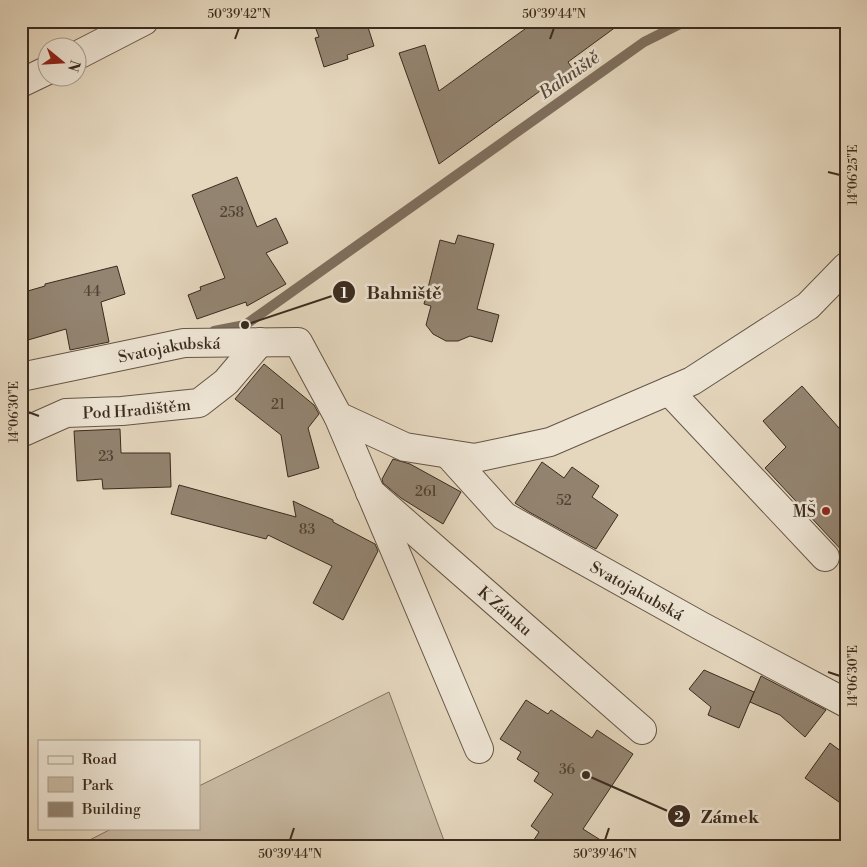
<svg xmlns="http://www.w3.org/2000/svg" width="867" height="867" viewBox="0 0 867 867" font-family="'Libre Bodoni',serif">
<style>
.green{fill:#c8baa3;stroke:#817260}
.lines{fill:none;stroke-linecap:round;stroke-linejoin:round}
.stream{stroke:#7e6f5e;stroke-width:10}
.building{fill:#938471;stroke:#3a2b1e}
.minor-casing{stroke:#655646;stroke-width:30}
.minor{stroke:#eee5d5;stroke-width:28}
.ticks{fill:none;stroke:#3a2b1e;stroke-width:2}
.poi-dot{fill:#8f2418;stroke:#eee5d5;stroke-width:2}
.labels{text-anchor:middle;stroke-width:5;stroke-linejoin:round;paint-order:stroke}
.number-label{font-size:14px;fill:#504133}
.street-label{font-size:16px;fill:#3a2b1e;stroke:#eee5d5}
.poi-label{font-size:16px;fill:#3a2b1e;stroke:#eee5d5;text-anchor:end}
.water-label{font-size:18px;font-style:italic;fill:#564838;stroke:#eee5d5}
.leader{fill:none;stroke:#3a2b1e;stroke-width:2}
.callout-dot{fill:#3a2b1e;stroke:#eee5d5;stroke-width:2}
.mark-label{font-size:15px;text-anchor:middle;font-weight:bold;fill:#fff}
.callout-label{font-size:18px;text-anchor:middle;font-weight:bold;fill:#3a2b1e;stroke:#eee5d5;stroke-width:5;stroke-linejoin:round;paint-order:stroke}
.neatline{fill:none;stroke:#3a2b1e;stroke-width:2}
.ticks-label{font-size:12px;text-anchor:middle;fill:#3a2b1e}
</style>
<rect width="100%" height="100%" fill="#e5d7be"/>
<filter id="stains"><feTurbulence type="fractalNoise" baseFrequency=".004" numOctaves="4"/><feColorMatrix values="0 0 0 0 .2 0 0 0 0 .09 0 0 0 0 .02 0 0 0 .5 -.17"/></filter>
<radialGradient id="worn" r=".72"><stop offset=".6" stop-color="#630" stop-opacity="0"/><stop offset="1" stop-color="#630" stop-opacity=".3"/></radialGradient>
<path class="green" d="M 389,692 L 446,846 L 78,846 L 113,828 L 199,828 L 199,786 Z"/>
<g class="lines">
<path class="stream" d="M 214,331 L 245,325 L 644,42 L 686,21"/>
</g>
<path class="building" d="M 313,21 L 366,21 L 374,46 L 347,55 L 348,59 L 324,67 L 315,38 L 319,37 Z
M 536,21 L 624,21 L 568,62 L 572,68 L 439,164 L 399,53 L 425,45 L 439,91 Z
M 237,177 L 257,227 L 276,218 L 288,243 L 266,253 L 286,284 L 247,306 L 246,302 L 197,319 L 188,295 L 201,290 L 200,287 L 225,278 L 192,195 Z
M 458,235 L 494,244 L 477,309 L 499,315 L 492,342 L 470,336 L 458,341 L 446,341 L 433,334 L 426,325 L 431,306 L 424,304 L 440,240 L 455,244 Z
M 117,266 L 125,294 L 101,302 L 109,342 L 70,350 L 66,329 L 28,340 L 24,329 L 21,329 L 21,293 L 45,286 L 45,284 Z
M 264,364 L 314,405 L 319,414 L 308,428 L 319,468 L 288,477 L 281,435 L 235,399 Z
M 802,386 L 846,436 L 846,555 L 765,468 L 786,447 L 763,421 Z
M 120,429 L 121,453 L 170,453 L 171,487 L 103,489 L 102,479 L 77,481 L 74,431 Z
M 393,459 L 410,464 L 461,492 L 443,524 L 401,498 L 383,483 L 382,479 Z
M 542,462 L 564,478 L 572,467 L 599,486 L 592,497 L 618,515 L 596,549 L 529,512 L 515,503 Z
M 179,485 L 296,517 L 293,501 L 333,520 L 333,522 L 375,544 L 378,551 L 343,620 L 313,603 L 332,566 L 268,535 L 266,539 L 171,514 Z
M 704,670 L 754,692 L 739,728 L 708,715 L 711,707 L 689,689 Z
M 761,676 L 826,710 L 805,737 L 780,715 L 750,702 Z
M 526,700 L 548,714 L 551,710 L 592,738 L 597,730 L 633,754 L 583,829 L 610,846 L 530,846 L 539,832 L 531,826 L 553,794 L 534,781 L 539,773 L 517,759 L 521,752 L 500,739 Z
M 830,743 L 846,755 L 846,807 L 805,778 Z"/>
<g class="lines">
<defs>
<g id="minor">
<path d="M 78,55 L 144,21"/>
<path d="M 21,83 L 48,70"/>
<path id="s1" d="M 21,377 L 184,343 L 298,342 L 338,416 L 405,447 L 475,458 L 550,442 L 692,381 L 808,306 L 846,267"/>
<path d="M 669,391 L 825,557"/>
<path d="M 338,416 L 479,749"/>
<path id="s2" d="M 21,433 L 66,413 L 122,411 L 199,403 L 226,382 L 260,342"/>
<path id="s3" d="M 448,454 L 504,516 L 701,626 L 846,703"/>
<path id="s4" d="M 370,492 L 642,730"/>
</g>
</defs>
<use href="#minor" class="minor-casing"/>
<use href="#minor" class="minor"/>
</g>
<path class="ticks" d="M 235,39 L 239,28M 550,39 L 554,28M 828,172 L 840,175M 28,412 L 39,416M 828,672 L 840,676M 290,840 L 294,828M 605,840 L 609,828"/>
<circle class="poi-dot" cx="826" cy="511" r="5"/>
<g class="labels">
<g class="number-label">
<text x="232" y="217">258</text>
<text x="92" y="296">44</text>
<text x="278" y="409">21</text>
<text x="106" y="461">23</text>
<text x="426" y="496">261</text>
<text x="564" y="505">52</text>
<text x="307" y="534">83</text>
<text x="567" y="774">36</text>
</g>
<g class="street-label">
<text dy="6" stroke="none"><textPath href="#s1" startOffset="151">Svatojakubská</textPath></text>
<text dy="6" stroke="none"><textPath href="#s2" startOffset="120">Pod Hradištěm</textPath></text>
<text dy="6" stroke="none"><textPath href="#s3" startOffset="236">Svatojakubská</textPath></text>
<text dy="6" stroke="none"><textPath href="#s4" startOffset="180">K Zámku</textPath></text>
</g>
<g class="poi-label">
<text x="816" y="517">MŠ</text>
</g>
<g class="water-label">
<text transform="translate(569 75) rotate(-35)" y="6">Bahniště</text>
</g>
</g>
<path class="leader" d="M245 325L344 292M586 775L679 816"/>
<g class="callout-dot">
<circle cx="245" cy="325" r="5"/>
<circle cx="586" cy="775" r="5"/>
<circle cx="344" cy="292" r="12"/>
<circle cx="679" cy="816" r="12"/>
</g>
<g class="mark-label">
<text x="344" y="298">1</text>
<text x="679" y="822">2</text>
</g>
<g class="callout-label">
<text x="404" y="299">Bahniště</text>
<text x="730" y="823">Zámek</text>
</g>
<rect width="867" height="867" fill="none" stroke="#e5d7be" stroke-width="55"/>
<rect x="38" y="740" width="162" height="90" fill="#eee5d5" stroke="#a69b8c"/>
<rect x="48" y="756" width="25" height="8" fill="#eee5d5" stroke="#a69b8c"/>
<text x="82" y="764" font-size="15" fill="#3a2b1e">Road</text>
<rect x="48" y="777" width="25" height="15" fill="#c8baa3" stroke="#a69b8c"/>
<text x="82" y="790" font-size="15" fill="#3a2b1e">Park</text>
<rect x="48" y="802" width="25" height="15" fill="#938471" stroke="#a69b8c"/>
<text x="82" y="814" font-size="15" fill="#3a2b1e">Building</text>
<g transform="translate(62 62) rotate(108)"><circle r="24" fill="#eee5d5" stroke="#a69b8c"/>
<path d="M0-4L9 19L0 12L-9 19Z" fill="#8f2418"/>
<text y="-8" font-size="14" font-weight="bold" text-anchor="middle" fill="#3a2b1e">N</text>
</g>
<rect x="28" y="28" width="812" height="812" class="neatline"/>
<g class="ticks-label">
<text x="239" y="18">50°39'42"N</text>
<text x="554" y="18">50°39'44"N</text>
<text transform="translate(853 175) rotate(-90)" y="4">14°06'25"E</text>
<text transform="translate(14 412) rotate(-90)" y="4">14°06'30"E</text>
<text transform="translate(853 676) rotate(-90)" y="4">14°06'30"E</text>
<text x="290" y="858">50°39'44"N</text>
<text x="605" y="858">50°39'46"N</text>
</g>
<rect width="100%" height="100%" filter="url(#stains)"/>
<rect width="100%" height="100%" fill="url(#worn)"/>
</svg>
